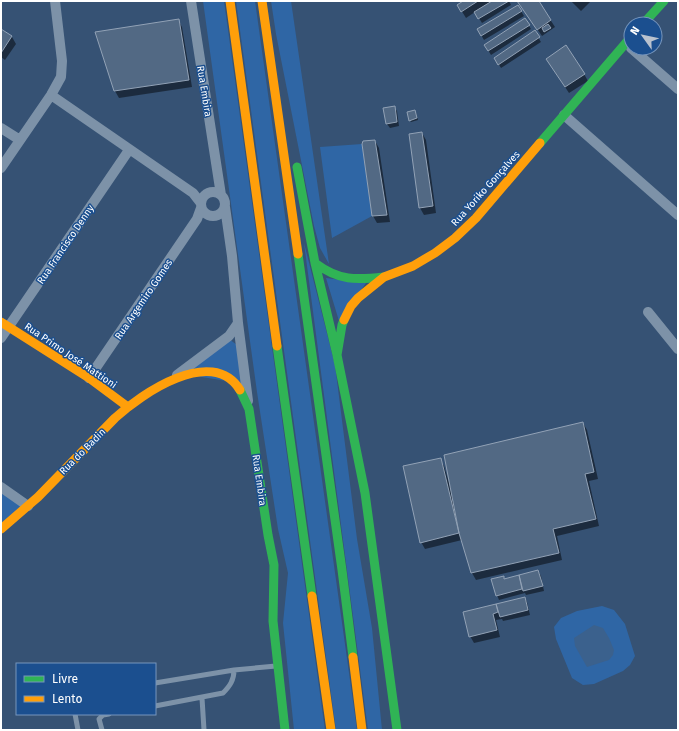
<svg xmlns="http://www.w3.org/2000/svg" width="679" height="731" viewBox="0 0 679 731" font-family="'Fira Sans',sans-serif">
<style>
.green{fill:#2f66a5}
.water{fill:#3b618d}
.shadow{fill:#0007}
.building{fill:#526984;stroke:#92a2b6}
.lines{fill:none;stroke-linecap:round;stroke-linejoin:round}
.lane{stroke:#7d92a8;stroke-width:5}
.street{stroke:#7d92a8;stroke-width:10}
.fast{stroke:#30b455;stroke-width:9}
.slow{stroke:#ff9f0a;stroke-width:9}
.labels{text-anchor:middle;stroke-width:3;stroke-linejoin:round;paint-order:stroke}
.street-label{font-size:10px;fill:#fff;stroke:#1b4f8f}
</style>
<rect width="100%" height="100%" fill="#365274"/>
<path class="green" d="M 203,1 L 224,1 L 325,730 L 294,730 L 283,623 L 288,573 L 278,529 L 257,392 Z
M 236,1 L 255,1 L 357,730 L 336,730 Z
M 271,1 L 291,1 L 329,264 L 320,248 L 314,226 L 276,34 Z
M 362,144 L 372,216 L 332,238 L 320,147 Z
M 304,243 L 335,365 L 357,539 L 372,628 L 382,730 L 368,730 Z
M 326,278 L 366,283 L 339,321 Z
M 229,339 L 237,345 L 247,394 L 233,382 L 183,374 Z
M 1,490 L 24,506 L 1,526 Z
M 602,606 L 614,610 L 625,624 L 635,656 L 630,665 L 623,671 L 594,684 L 583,685 L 572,678 L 556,639 L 554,627 L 561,618 L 577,611 Z"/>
<path class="water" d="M 594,625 L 603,628 L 609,638 L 614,650 L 613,655 L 609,660 L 587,667 L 575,646 L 574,638 Z"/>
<path class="shadow" d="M 464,1 L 509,1 L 511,5 L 482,23 L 475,12 L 466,18 L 458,5 Z
M 518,1 L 538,1 L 555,27 L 542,36 Z
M 571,1 L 591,1 L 581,11 Z
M 518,6 L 524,16 L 484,40 L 478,30 Z
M 525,19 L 531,29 L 491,55 L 485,45 Z
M 178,20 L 182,27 L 192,87 L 119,98 L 115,91 Z
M 1,30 L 12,37 L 16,44 L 5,60 L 1,57 Z
M 535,32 L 541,42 L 501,68 L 495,58 Z
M 551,66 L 584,74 L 588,81 L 569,93 Z
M 394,107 L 397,111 L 399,126 L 390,128 L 387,124 Z
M 416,113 L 418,120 L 411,122 L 410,120 Z
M 422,133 L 426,140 L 436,213 L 424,215 L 420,208 L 410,134 Z
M 375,141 L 379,148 L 390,222 L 377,223 L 373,216 Z
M 583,423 L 587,430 L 598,479 L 589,481 L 599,526 L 557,536 L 562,560 L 476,580 L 472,573 L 462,540 L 425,549 L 421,542 L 440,459 L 444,466 L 450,486 L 451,485 Z
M 538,571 L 541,576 L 544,591 L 526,595 L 525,593 L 499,600 L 497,595 L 503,577 L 505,580 Z
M 525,598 L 527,602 L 530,615 L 503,621 L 502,619 L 496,620 L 500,637 L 474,643 L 470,636 L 464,613 Z"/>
<path class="building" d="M 463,1 L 478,1 L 461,12 L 457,5 Z
M 492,1 L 509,1 L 478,19 L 474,12 Z
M 517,1 L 539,1 L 551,20 L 537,30 Z
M 518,5 L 522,11 L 481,36 L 477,29 Z
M 525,18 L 530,25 L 488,51 L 484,45 Z
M 179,19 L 189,80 L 114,91 L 95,32 Z
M 548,24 L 551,28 L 544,32 L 542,28 Z
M 1,29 L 12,36 L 1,53 Z
M 535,30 L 540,37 L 498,65 L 494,58 Z
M 566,45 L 585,74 L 565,87 L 546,59 Z
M 395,106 L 397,122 L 386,124 L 383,108 Z
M 415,110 L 417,118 L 409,121 L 407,112 Z
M 422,132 L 433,206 L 419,208 L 409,134 Z
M 375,140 L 387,215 L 372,216 L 362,144 L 363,141 Z
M 583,422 L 594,472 L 585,474 L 596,519 L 553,529 L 559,553 L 471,573 L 459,533 L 444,455 Z
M 441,458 L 459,533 L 420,543 L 403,466 Z
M 538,570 L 543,586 L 523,591 L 519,575 Z
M 519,575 L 522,589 L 496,596 L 491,579 L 504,576 L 504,579 Z
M 525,597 L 528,610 L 500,617 L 496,604 Z
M 496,604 L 498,612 L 493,614 L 497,630 L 469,637 L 463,612 Z"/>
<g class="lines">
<path class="lane" d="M 155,683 L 234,670 L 276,666
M 202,698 L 204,730
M 155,706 L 223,693 C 230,686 234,680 234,670
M 75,714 L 78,730
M 102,730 L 99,719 L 103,715 L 109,714"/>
<path class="street" d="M 191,1 L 221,195
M 631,48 L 678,89
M 51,95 L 193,193 L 200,202
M 564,115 L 678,215
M 1,128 L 20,140
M 1,168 L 51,95 L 61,77 L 62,61 L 55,1
M201 204a12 12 0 1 1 24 0a12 12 0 1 1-24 0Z
M 225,207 L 232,256 L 238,323 L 248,401
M 648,312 L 678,349
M 1,338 L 129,150
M 177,375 L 229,336 L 238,323
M 89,378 L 197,219 L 201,208
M 1,487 L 28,506"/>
<path class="fast" d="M 643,24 L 664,1
M 540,143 L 631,37
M 297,167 L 315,263 L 337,355
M 298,254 L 342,570 L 353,657
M 315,263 C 339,281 356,280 384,277
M 344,320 L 342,325 L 337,355 L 365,493 L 397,730
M 277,346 L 312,596
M 240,390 L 249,409 L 268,535 L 274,565 L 273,621 L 285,730"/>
<path class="slow" d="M 230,1 L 277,346
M 262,1 L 298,254
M 344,320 L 351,306 L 358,298 L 384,277 L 413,266 L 435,253 L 455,238 L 476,218 L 540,143
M 1,322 L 89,378 L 128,407
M 1,529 L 38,497 L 115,418 C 141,394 212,345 240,390
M 312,596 L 331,730
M 353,657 L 362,730"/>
</g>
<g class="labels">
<g class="street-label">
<text transform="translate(205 91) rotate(81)" y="4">Rua Embira</text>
<text transform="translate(485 188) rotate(-48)" y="4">Rua Yoriko Gonçalves</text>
<text transform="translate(65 244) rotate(-56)" y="4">Rua Francisco Denny</text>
<text transform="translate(143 299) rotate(-56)" y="4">Rua Argemiro Gomes</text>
<text transform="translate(71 355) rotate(34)" y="4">Rua Primo José Mattioni</text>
<text transform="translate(82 451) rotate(-45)" y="4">Rua do Badin</text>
<text transform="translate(260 480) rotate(82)" y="4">Rua Embira</text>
</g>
</g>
<rect width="679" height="731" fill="none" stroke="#ffffff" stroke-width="4"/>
<rect x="16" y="663" width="140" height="52" fill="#1b4f8f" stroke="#7695bc"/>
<rect x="24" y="676" width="20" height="6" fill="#30b455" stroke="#7695bc"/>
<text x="52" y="683" font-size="12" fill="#ffffff">Livre</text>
<rect x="24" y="696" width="20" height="6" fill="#ff9f0a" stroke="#7695bc"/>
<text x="52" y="703" font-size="12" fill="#ffffff">Lento</text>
<g transform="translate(643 36) rotate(303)"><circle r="19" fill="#1b4f8f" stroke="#7695bc"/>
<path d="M0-3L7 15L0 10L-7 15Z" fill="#b9c2ce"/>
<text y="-6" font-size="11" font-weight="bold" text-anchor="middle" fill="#ffffff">N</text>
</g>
</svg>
